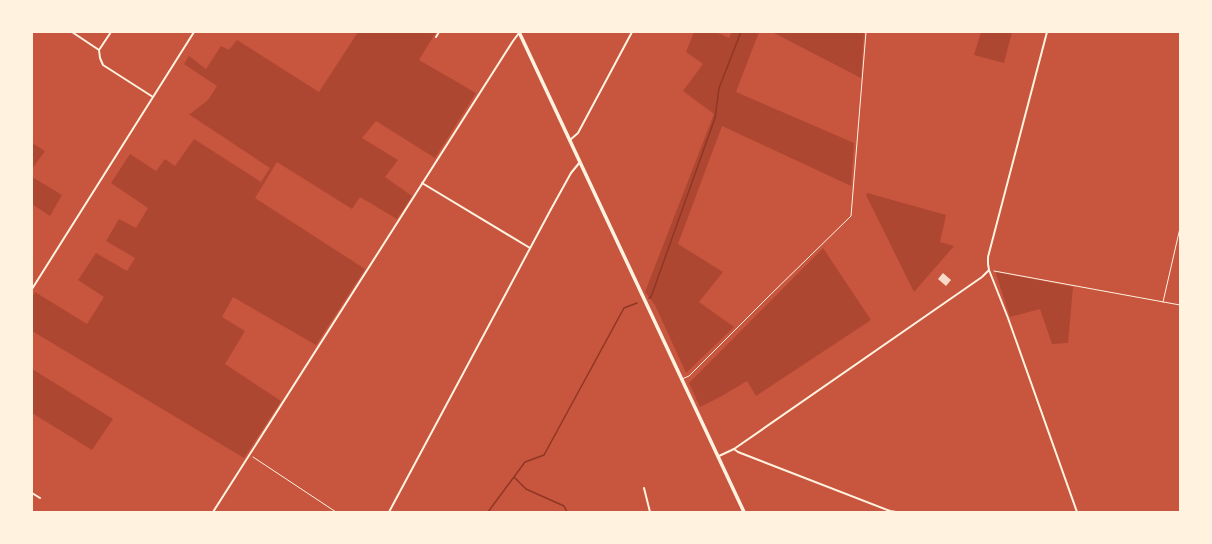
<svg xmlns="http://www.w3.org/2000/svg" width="1212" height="544" viewBox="0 0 1212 544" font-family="'Titillium Web',sans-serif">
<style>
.green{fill:#ae4732}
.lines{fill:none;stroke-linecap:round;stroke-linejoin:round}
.stream{stroke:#8f3625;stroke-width:1.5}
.building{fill:#f7dbc8}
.path{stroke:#fff3e0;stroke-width:1}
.service{stroke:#fff3e0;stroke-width:1}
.minor{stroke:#fff3e0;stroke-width:2}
.primary{stroke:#fff3e0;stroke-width:3.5}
</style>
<rect width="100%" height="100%" fill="#c8553d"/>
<path class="green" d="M 358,32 L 436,32 L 419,60 L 476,93 L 435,158 L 376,121 L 362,138 L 398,160 L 385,177 L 412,196 L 397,219 L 360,197 L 352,209 L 277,162 L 255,198 L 365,269 L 316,345 L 233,297 L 222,317 L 245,331 L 225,364 L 281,401 L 244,458 L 32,331 L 32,297 L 35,292 L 87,324 L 104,297 L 78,280 L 96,253 L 127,271 L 135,258 L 106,241 L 119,219 L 136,228 L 148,208 L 111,183 L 130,154 L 156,171 L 165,159 L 175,166 L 194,139 L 261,182 L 270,168 L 187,113 L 190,114 L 208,100 L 217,86 L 184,64 L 189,56 L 206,69 L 221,46 L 229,50 L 237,40 L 319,92 Z
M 694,32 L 716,32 L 729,38 L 732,32 L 759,32 L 736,92 L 854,143 L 851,186 L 722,126 L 678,244 L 723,272 L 699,302 L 734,327 L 686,373 L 655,305 L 645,292 L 714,114 L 683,91 L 703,64 L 686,52 Z
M 772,32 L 864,32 L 861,78 Z
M 981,32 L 1012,32 L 1004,63 L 974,55 Z
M 32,143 L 45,151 L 32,169 Z
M 32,177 L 62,195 L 50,216 L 32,204 Z
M 867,193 L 946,215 L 940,242 L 954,246 L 914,292 L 866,195 Z
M 823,248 L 871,320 L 756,396 L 747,381 L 720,397 L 700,407 L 689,383 Z
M 997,272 L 1073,287 L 1068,343 L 1052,344 L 1040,309 L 1010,317 L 996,274 Z
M 32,369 L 113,419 L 92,450 L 32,413 Z"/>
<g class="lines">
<path class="stream" d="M 649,298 L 651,297 L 715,118 L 719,88 L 741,32
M 514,477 L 526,489 L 564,506 L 567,512
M 488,512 L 525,462 L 544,455 L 624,308 L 637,303"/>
</g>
<path class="building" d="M 943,273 L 951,280 L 946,286 L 938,279 Z"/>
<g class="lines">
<path class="path" d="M 994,271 L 1180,305
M 1163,302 L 1180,228
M 253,457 L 336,512"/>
<path class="service" d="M 682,379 L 689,376 L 768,297 L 851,216 L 866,32"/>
<path class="minor" d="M 72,32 L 99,50 L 100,58 L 103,65 L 153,97
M 1047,32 L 988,257 L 988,264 L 989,270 L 1008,318 L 1077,512
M 436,37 L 439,32
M 99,50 L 111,32
M 570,140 L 578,133 L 632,32
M 422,183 L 530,248
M 32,289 L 194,32
M 734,449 L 738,452 L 890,511 L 896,512
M 719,456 L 734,449 L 982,277 L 989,270
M 644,488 L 650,512
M 32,493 L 40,498
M 213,512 L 513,41 L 519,33
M 389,512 L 550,211 L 571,173 L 580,162"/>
<path class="primary" d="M 519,32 L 744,512"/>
</g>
<rect width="1212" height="544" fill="none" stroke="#fff3e0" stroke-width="66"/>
</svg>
